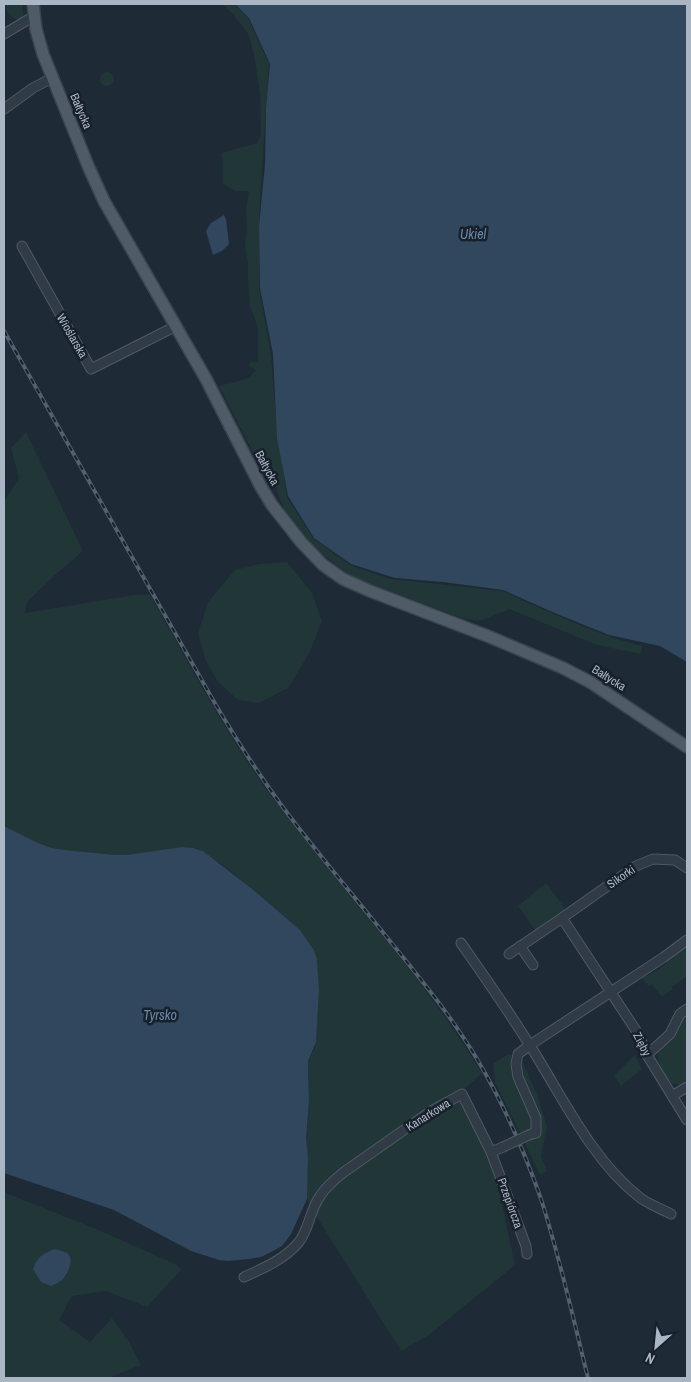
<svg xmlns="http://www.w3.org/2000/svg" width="691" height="1382" viewBox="0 0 691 1382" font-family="'Archivo Narrow',sans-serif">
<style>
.green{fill:#203637}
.water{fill:#30475e}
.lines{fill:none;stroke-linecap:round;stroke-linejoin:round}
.minor-casing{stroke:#4f5965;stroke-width:11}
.major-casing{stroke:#3b4450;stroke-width:14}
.minor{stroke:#313b46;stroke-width:9}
.major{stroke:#4f5b67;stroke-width:11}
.rail-casing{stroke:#53606e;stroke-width:4}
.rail{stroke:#17202b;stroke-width:2;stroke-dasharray:5.5;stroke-linecap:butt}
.minor-bridge-casing{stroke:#4f5965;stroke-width:11;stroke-linecap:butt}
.minor-bridge{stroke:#313b46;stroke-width:9}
.labels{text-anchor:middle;stroke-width:5;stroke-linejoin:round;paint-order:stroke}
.street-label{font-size:12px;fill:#abb6c4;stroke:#17202b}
.water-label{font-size:14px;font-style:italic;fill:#6a89aa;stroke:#17202b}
</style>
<rect width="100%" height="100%" fill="#1e2a36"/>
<path class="green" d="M 6,4 L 22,4 L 24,19 C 13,21 6,14 6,4 Z
M 222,4 L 233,4 L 248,18 L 269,64 L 259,214 L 259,288 L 271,355 L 276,418 L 287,497 L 313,538 L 350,565 L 372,573 L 391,579 L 502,591 L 570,621 L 613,638 L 642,646 L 642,650 L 640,654 L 597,645 L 509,609 L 480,621 L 462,618 L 360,580 L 341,569 L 316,549 L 286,514 L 277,492 L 276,486 L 271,488 L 219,386 L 249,378 L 256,370 L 249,366 L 250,361 L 258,363 L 258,331 L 255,319 L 250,307 L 248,280 L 248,264 L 245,244 L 247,232 L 246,207 L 249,191 L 235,191 L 223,184 C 221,174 225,163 221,153 L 257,143 L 261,134 L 260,96 L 255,60 L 249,35 L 233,14 Z
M100 79a7 7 0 1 1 14 0a7 7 0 1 1-14 0Z
M 26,432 L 83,551 L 54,576 L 27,602 L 25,613 L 135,595 L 150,595 C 188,661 224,731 269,793 C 315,855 365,913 413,974 C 438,1005 460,1039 482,1073 L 465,1089 L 462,1094 L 491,1152 L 515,1265 L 429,1335 L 401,1351 L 313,1211 L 307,1199 L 306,1193 L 308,1167 L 306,1138 L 309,1101 L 308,1068 L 308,1061 L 315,1047 L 318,1007 L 318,976 L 317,959 L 314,950 L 300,930 L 292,923 L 251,888 L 223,865 L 198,849 L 182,847 L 126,855 L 115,855 L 65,850 L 52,848 L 38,843 L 4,826 L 4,501 L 19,478 L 11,448 Z
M 287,562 L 312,593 L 322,621 L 309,654 L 288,688 L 259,703 L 238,700 L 218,682 L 205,659 L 198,633 L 208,602 L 235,570 L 259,564 Z
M 546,883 L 567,911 L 536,931 L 518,906 Z
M 687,947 L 687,976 L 672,987 L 672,990 L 662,997 L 652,984 L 648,986 L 642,978 L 659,969 Z
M 687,1012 L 687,1084 L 683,1086 L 672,1084 C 664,1074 658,1066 658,1053 L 668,1042 Z
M 508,1054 L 521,1058 L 538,1097 L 547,1126 L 541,1156 L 547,1171 L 540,1175 L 495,1082 L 493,1064 Z
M 635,1055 L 642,1069 L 621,1086 L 614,1076 Z
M 4,1193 L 11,1195 L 101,1231 L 177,1265 L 181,1270 L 147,1307 L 106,1291 L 72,1296 L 59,1320 L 90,1342 L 112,1318 L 129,1342 L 141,1365 L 108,1378 L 4,1378 Z"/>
<path class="water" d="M 235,4 L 687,4 L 687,662 L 660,646 L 609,635 L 557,614 L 503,590 L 443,582 L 395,578 L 351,564 L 314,538 L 288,496 L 277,438 L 273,354 L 260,288 L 259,226 L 265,165 L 266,108 L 270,64 L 249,18 Z
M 224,215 L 226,219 L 229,244 L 222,251 L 213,255 L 206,231 L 211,223 Z
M 4,826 L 38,843 L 52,848 L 65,850 L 115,855 L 126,855 L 182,847 L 193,848 L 203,851 L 251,888 L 292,923 L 300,930 L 314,950 L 317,959 L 319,991 L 316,1042 L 308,1061 L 308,1068 L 309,1101 L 306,1138 L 308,1157 L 307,1199 L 291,1234 L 282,1246 L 275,1250 L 261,1257 L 249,1259 L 228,1261 L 219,1260 L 191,1251 L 114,1210 L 4,1173 Z
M 55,1249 C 59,1250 64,1251 67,1253 C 75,1259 68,1274 62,1280 C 60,1282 55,1284 51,1286 L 41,1282 L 33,1269 C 37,1257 43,1253 55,1249 Z"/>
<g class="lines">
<defs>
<path id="minor" d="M 4,34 L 34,16
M 4,109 L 33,88 L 52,78
M 22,246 L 91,369 L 176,326
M 687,868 L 675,860 L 653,859 L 636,866 L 562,918 L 639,1035 L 647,1055 L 687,1120
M 461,943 C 484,976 508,1010 529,1044 C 561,1094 591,1159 638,1196 C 647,1204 660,1208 671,1214
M 520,946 L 533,965
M 509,954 L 562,918
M 647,1055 L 670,1034 L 680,1014 L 687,1009
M 672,1096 L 687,1087
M 531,1134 L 536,1133 L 536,1118 L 518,1077 L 516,1064 L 518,1054 L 530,1045 L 664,957 L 687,940
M 491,1152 L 526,1246 L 527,1254
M 244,1277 C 264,1268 285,1259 299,1242 C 309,1229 310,1210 320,1196 C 326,1187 335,1179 344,1172 L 431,1111 L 462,1094 L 491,1152 L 503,1147"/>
<path id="major" d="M 33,4 L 36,29 L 43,54 L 89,168 L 104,201 L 206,379 L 261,487 L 272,505 L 301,542 L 323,565 L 343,579 L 370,591 L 490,637 L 563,668 L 590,682 L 687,747"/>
</defs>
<use href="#minor" class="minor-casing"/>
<use href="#major" class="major-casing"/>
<use href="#minor" class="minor"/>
<use href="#major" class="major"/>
<defs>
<path id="rail" d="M 4,331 L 213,700 C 234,736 257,772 282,806 C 311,845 342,882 373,920 C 409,965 447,1009 477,1059 C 503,1103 524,1150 541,1199 C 560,1258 573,1318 588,1378"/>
</defs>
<use href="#rail" class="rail-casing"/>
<use href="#rail" class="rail"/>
<defs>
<path id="minor-bridge" d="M 503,1147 L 531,1134"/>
</defs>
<use href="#minor-bridge" class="minor-bridge-casing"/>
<use href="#minor-bridge" class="minor-bridge"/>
</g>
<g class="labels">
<g class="street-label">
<text transform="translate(81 111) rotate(67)" y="4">Bałtycka</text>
<text transform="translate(72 336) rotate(60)" y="4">Wioślarska</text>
<text transform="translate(267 468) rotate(62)" y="4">Bałtycka</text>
<text transform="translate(609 678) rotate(32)" y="4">Bałtycka</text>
<text transform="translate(621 877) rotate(-34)" y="4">Sikorki</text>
<text transform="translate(642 1044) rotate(63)" y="4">Zięby</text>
<text transform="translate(428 1115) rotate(-32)" y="4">Kanarkowa</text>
<text transform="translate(510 1203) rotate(70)" y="4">Przepiórcza</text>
</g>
<g class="water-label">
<text x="473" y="239">Ukiel</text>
<text x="160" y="1020">Tyrsko</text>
</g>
</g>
<rect width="691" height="1382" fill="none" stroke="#abb6c4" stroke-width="10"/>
<g transform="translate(656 1347) rotate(207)" stroke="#17202b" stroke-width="4" paint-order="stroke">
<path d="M0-4L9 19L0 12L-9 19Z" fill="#abb6c4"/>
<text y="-8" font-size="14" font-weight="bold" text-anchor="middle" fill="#abb6c4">N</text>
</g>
</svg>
